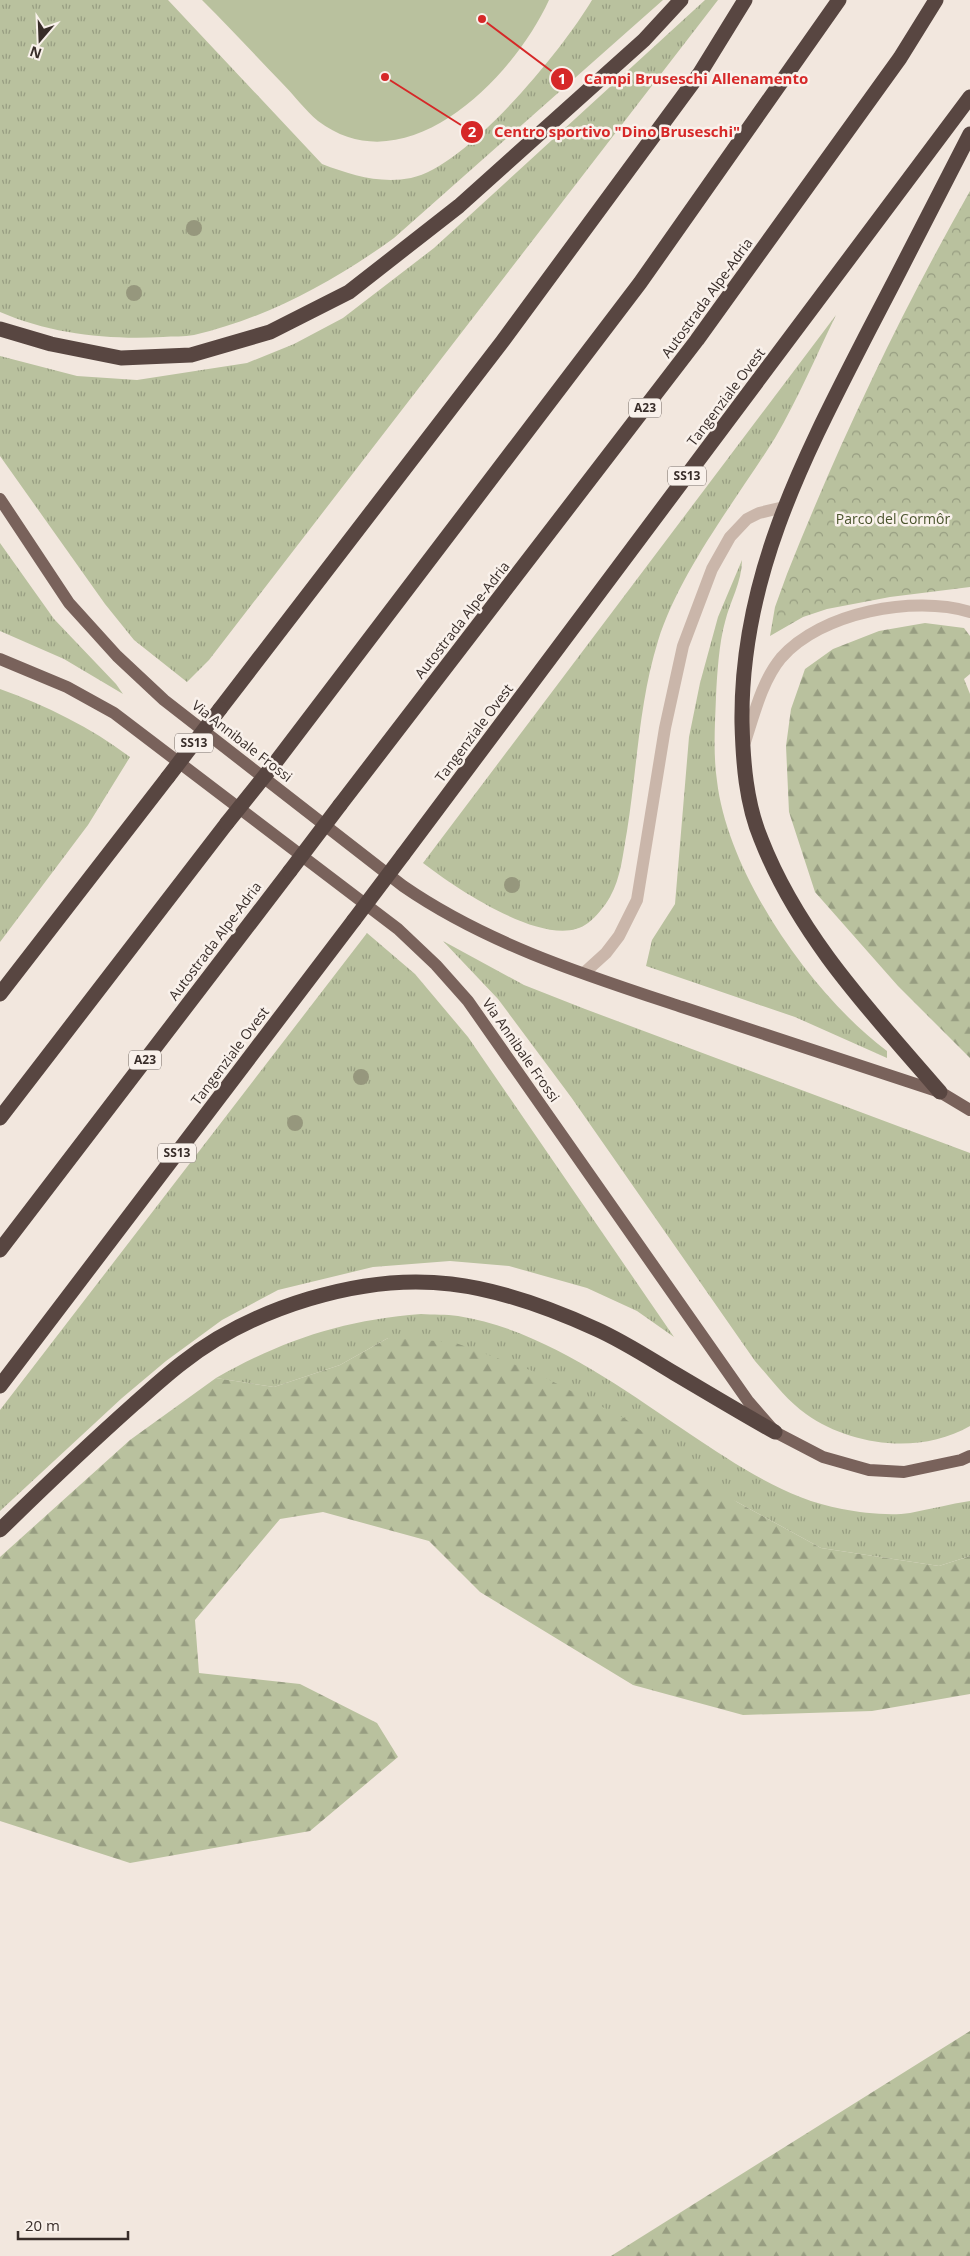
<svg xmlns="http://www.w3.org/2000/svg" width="970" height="2256" viewBox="0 0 970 2256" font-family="'Open Sans',sans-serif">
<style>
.grass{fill:url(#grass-tufts)}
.forest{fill:url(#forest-firs)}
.park{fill:url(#park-crowns)}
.pitch{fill:#b9c19e}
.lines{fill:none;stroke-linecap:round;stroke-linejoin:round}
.lane{stroke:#cab6aa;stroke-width:12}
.primary{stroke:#79625b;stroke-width:12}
.highway{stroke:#584641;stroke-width:15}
.highway-bridge{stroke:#584641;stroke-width:15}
.tree{fill:#96977d}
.labels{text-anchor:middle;stroke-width:5;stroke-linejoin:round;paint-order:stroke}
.shield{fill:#f9f1eb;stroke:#726863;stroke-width:1}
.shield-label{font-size:12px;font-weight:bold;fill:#382d29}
.street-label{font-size:14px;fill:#382d29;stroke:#f9f1eb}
.park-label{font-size:14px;fill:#4b552e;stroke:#f9f1eb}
.leader{fill:none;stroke:#d62828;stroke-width:2}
.callout-dot{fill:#d62828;stroke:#f9f1eb;stroke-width:2}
.mark-label{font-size:15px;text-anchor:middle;font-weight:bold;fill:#fff}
.callout-label{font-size:15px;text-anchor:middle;font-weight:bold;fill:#d62828;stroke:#f9f1eb;stroke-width:5;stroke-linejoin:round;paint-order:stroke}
</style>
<defs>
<pattern id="grass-tufts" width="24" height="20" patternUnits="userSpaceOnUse" patternTransform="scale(1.25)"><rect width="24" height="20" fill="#b9c19e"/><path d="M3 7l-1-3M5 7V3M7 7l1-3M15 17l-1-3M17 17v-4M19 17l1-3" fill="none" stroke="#979d81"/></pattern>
<pattern id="forest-firs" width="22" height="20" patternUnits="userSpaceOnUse" patternTransform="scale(1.25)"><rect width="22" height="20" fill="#b9c19e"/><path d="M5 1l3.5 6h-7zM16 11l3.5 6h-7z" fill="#979d81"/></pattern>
<pattern id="park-crowns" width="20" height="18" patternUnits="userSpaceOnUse" patternTransform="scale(1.25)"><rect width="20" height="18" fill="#b9c19e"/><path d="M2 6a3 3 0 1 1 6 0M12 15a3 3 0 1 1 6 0" fill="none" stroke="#979d81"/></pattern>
</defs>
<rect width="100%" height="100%" fill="#f2e7de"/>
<path class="grass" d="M 0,0 L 168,0 L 322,164 C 351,175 380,184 411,178 C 468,166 563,49 592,0 L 663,0 L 394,238 C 333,282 267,318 194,335 C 184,337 173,336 163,337 C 108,340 51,334 0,312 Z
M 705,0 L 718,0 L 209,660 L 187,682 L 134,640 L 105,604 L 0,456 L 0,356 L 77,376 L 137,380 L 247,363 L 294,344 L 343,318 L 434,248 Z
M 836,315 C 816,356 798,399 775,438 C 736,500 680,571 658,641 C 639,702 637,769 627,831 C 623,853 621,878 610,897 C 605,906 595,918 588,923 C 550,953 454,887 423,863 Z
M 0,543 L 54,619 L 116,684 L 123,694 L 64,659 L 0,631 Z
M 742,560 C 742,582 730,601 725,622 C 719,643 717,675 716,697 C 715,724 713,754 717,781 C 728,875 812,995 887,1051 L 887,1058 L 795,1017 L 646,966 L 652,940 L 675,904 L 689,737 L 700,683 L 718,617 Z
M 0,689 C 47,706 90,727 130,757 L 88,825 L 0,942 Z
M 367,933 L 415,974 L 468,1037 L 674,1337 L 637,1311 L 587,1288 L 509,1266 L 450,1261 L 373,1267 L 278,1290 L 222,1320 L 166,1361 L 122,1398 L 0,1511 L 0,1410 Z
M 443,941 L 524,985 L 585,1009 L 970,1153 L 970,1426 C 920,1455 851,1446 806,1414 C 786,1400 771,1379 755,1361 L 571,1097 L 498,999 Z
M 421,1314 C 433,1315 446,1314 458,1316 C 542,1329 622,1388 690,1434 C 737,1465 786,1499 842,1509 C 863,1513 890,1516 910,1513 C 931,1509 950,1504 970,1501 L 970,1556 L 939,1566 L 821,1548 L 737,1502 L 388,1338 L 340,1365 L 274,1387 L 216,1378 C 283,1340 343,1320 421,1314 Z"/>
<path class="forest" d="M 925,623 L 964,628 L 970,636 L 970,674 L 964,679 L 970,694 L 970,1058 L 898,986 L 815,892 L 789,812 L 786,746 L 791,709 L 805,669 L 833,649 L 879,631 Z
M 388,1338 L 453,1342 L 530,1370 L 624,1418 L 737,1502 L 821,1548 L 939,1566 L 970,1556 L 970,1694 L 872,1711 L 743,1715 L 633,1685 L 480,1592 L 429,1541 L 323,1512 L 280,1519 L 195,1620 L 199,1673 L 300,1684 L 377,1723 L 398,1757 L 310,1831 L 130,1863 L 0,1821 L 0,1557 L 130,1440 L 216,1378 L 274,1387 L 340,1365 Z
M 970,2031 L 970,2256 L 611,2256 Z"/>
<path class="park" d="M 970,191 L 970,587 L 890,597 L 827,609 L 803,617 L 770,636 L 775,607 L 787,574 C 840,441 899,316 970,191 Z"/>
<path class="pitch" d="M 202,0 L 549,0 C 514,77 407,188 318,121 C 305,110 293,94 281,82 C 255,55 229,27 202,0 Z"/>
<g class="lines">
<path class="lane" d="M 745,742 C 754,715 762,681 781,658 C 821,612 914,595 970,612
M 584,973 L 606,953 L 619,936 L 637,900 L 665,728 L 683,646 L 712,569 L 730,537 L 747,519 L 759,513 L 784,507"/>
<path class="primary" d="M 0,499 L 69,603 L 117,656 L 164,700 L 403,886 C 487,944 585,975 682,1007 C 768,1035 854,1063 940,1092 L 970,1110
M 0,659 L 67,687 L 114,713 L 398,929 L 436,965 L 468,1001 L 748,1401 L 775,1432 L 823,1457 L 869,1470 L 904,1472 L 961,1460 L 970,1456"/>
<path class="highway" d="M 0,329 L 51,344 L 121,358 L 191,355 L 270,332 L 349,292 L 459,206 L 644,40 L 681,0
M 220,709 L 502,342 L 700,73 L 745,0
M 275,763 L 640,283 L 839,0
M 340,805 L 697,340 L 900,58 L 936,0
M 403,855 L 970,97
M 0,994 L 168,777
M 940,1092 C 873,1014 799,937 761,839 C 746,803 743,762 742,723 C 740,577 804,457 869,330 C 903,265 936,200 970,134
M 0,1118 L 227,823
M 0,1250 L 290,871
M 0,1386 L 354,920
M 0,1530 C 44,1487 88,1445 134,1404 C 150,1390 165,1376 182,1363 C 252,1308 362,1273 451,1284 C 502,1290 550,1308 596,1329 C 623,1341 649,1358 674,1373 C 708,1393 741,1413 775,1432"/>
<path class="highway-bridge" d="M 168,777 L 220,709
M 227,823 L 275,763
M 290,871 L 340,805
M 354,920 L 403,855"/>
</g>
<g class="tree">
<circle cx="194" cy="228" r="8"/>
<circle cx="134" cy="293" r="8"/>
<circle cx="512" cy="885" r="8"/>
<circle cx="361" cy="1077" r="8"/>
<circle cx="295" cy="1123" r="8"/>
</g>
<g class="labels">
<g class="shield">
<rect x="629" y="398.5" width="32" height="19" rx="4"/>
<rect x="668" y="466.5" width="38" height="19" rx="4"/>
<rect x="175" y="733.5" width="38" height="19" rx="4"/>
<rect x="129" y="1050.5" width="32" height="19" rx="4"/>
<rect x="158" y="1143.5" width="38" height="19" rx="4"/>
</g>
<g class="shield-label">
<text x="645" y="412">A23</text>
<text x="687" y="480">SS13</text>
<text x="194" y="747">SS13</text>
<text x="145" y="1064">A23</text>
<text x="177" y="1157">SS13</text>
</g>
<g class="street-label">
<text transform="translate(707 298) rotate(-54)" y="5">Autostrada Alpe-Adria</text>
<text transform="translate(726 397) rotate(-53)" y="5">Tangenziale Ovest</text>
<text transform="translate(462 620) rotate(-52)" y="5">Autostrada Alpe-Adria</text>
<text transform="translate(474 733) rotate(-53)" y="5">Tangenziale Ovest</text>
<text transform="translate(242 741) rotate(38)" y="5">Via Annibale Frossi</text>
<text transform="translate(215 941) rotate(-53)" y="5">Autostrada Alpe-Adria</text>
<text transform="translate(521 1050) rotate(55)" y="5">Via Annibale Frossi</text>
<text transform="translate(230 1056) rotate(-53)" y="5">Tangenziale Ovest</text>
</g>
<g class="park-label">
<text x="893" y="524">Parco del Cormôr</text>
</g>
</g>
<path class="leader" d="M482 19L562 79M385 77L472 132"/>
<g class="callout-dot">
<circle cx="482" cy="19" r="5"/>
<circle cx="385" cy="77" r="5"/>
<circle cx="562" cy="79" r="12"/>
<circle cx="472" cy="132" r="12"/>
</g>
<g class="mark-label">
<text x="562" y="84">1</text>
<text x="472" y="137">2</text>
</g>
<g class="callout-label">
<text x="696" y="84">Campi Bruseschi Allenamento</text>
<text x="617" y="137">Centro sportivo "Dino Bruseschi"</text>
</g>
<g transform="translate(40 40) rotate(199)" stroke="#f9f1eb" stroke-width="4" paint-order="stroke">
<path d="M0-4L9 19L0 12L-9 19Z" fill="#382d29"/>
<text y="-8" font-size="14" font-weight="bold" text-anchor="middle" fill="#382d29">N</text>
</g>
<path d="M18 2231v8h110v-8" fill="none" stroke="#382d29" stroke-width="2.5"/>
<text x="25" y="2231" font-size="15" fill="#382d29" stroke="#f9f1eb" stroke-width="4" paint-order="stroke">20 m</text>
</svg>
